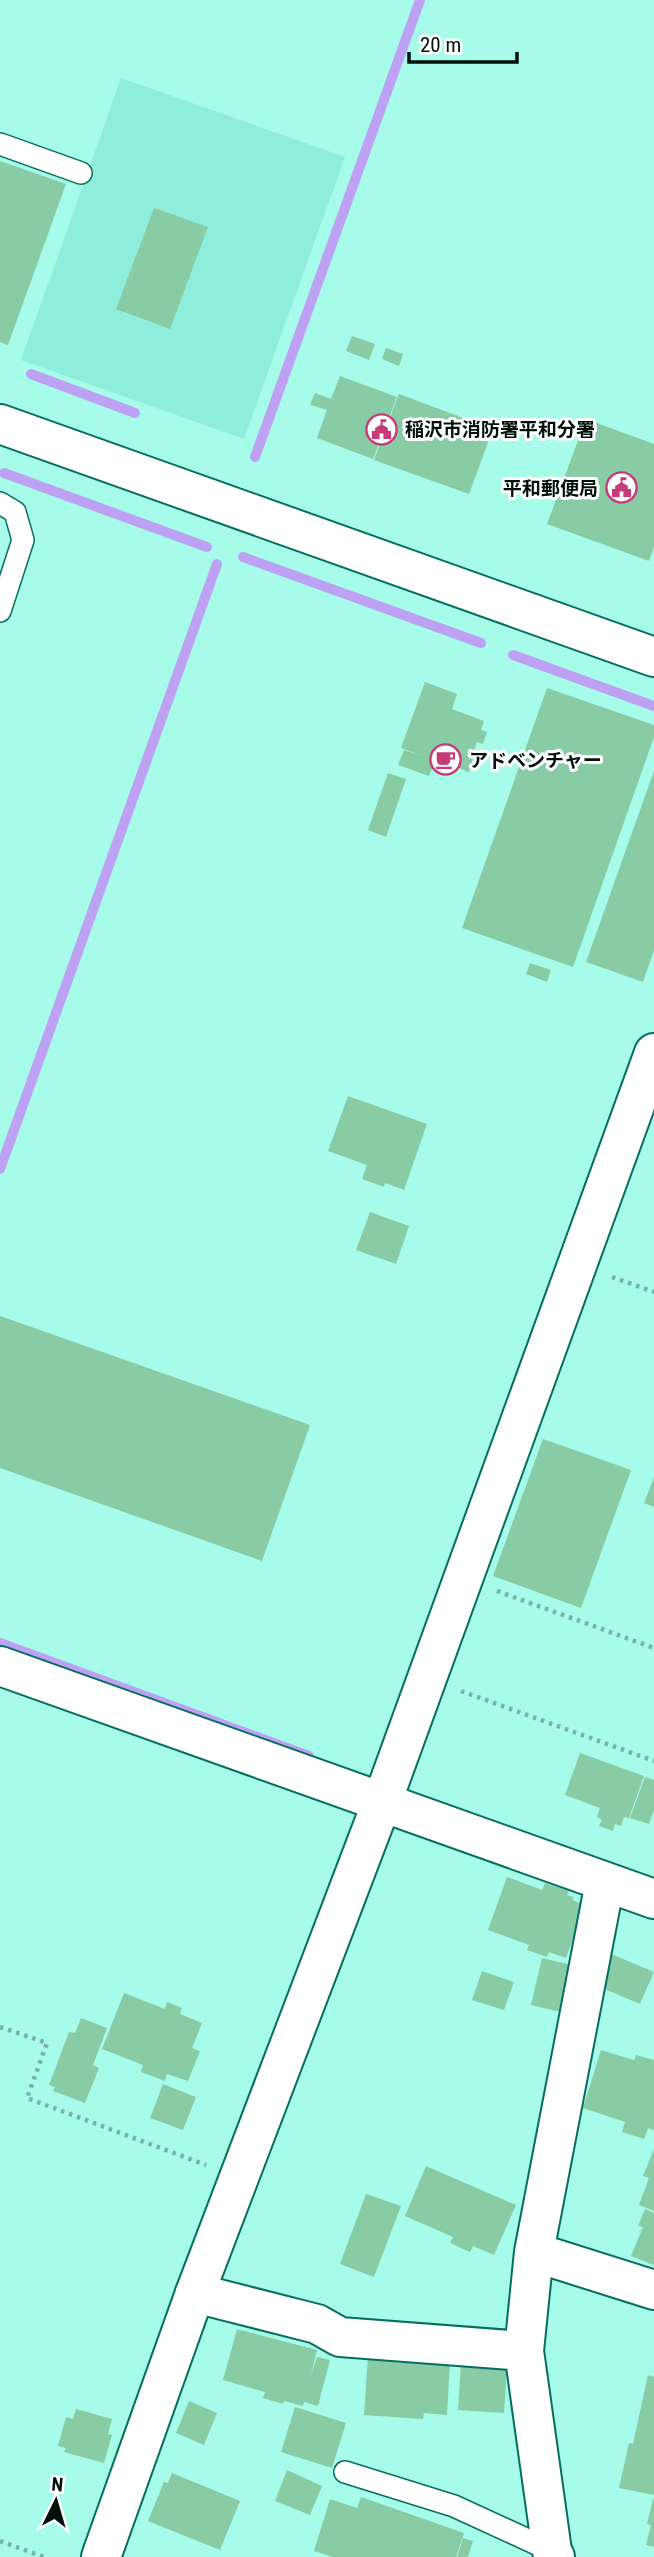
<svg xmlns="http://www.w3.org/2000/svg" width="654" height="2557" viewBox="0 0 654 2557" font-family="'Roboto Condensed','Noto Sans JP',sans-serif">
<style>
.built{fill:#8feedb}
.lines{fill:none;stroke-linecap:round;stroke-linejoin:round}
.stream{stroke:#bda2f3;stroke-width:10}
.building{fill:#88cba5}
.lane-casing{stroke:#046e5f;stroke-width:24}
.street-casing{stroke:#046e5f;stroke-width:42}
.secondary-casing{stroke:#046e5f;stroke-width:42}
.path{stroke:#74b5a7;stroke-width:4.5;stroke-dasharray:3.5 5;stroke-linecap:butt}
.lane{stroke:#fff;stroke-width:21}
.street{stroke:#fff;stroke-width:38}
.secondary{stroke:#fff;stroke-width:38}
.labels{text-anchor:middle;stroke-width:6;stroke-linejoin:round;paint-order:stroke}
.poi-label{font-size:19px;font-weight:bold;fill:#00110c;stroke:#fff;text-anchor:start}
</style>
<rect width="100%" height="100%" fill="#a6fbe9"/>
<path class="built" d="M 121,78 L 345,157 L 244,439 L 21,360 Z"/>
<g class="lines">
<path class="stream" d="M 31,374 L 135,413
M 255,457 L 420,0
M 4,473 L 207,547
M 243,557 L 481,643
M 513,655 L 654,706
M 0,1169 L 217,564
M 0,1643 L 309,1756"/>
</g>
<path class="building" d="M 0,161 L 66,184 L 8,345 L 0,342 Z
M 154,208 L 208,227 L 170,329 L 116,309 Z
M 352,336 L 375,344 L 369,360 L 346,351 Z
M 386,348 L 403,354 L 399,366 L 382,359 Z
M 340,376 L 397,397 L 373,459 L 317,438 L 327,410 L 310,405 L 315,393 L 331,399 Z
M 399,394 L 493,429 L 469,494 L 374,460 Z
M 586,419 L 654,444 L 654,547 L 649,561 L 547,524 Z
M 425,682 L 457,694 L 452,709 L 484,721 L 481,730 L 487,732 L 483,744 L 477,742 L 474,750 L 469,748 L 467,756 L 473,758 L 469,772 L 456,767 L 462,746 L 454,767 L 435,760 L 429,776 L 398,765 L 404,750 L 423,756 L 401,748 Z
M 547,688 L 654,725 L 654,737 L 573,967 L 462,928 Z
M 654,771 L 654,950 L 643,982 L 586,962 Z
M 388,773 L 406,779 L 386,837 L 368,830 Z
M 530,963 L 551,970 L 547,982 L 526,974 Z
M 348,1096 L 427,1124 L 404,1190 L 385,1183 L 384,1187 L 362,1179 L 367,1165 L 328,1151 Z
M 370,1212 L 409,1226 L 396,1264 L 356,1250 Z
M 0,1316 L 310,1425 L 262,1561 L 0,1468 Z
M 543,1439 L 631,1470 L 581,1608 L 493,1576 Z
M 654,1477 L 654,1507 L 644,1503 Z
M 580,1753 L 644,1776 L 629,1818 L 624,1817 L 621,1826 L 615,1824 L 613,1831 L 599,1826 L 602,1820 L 597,1817 L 600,1808 L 565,1795 Z
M 645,1777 L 654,1780 L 654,1810 L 649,1824 L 630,1818 Z
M 507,1877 L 542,1890 L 545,1883 L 569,1891 L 567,1895 L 574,1897 L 572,1900 L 585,1905 L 566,1958 L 549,1952 L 547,1957 L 527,1950 L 529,1945 L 488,1930 Z
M 609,1953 L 654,1972 L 640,2004 L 595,1985 Z
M 542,1958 L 572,1965 L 561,2012 L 531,2005 Z
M 482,1971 L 514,1982 L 504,2010 L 472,2000 Z
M 124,1993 L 165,2009 L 167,2002 L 182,2008 L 180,2014 L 202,2023 L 192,2048 L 200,2051 L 188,2081 L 167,2074 L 165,2081 L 141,2072 L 143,2065 L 102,2049 Z
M 81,2018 L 107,2028 L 93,2065 L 99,2068 L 85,2103 L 53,2091 L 55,2087 L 49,2085 L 69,2032 L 75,2033 Z
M 601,2050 L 634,2060 L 636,2055 L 654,2060 L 654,2130 L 648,2128 L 644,2139 L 622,2132 L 625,2122 L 583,2108 Z
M 163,2084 L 196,2097 L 183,2130 L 150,2118 Z
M 654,2149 L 654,2211 L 639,2205 L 649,2178 L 643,2176 Z
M 426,2166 L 516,2205 L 494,2255 L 473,2246 L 470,2252 L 450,2243 L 453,2237 L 405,2216 Z
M 366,2194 L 401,2206 L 374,2277 L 340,2264 Z
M 645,2209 L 654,2213 L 654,2265 L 631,2256 L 643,2227 L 638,2226 Z
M 237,2329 L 317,2350 L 311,2375 L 317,2357 L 330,2360 L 318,2406 L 304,2402 L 303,2406 L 284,2401 L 283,2404 L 263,2398 L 265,2392 L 223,2380 Z
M 368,2356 L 450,2362 L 447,2415 L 424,2413 L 423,2419 L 364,2415 Z
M 461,2363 L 507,2366 L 504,2413 L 458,2410 Z
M 648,2375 L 654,2377 L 654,2495 L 619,2488 L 629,2443 L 633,2444 Z
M 189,2401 L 217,2413 L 204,2445 L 176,2433 Z
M 295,2407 L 346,2423 L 332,2468 L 281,2452 Z
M 76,2409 L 112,2419 L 108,2434 L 112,2435 L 104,2463 L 64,2452 L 66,2448 L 58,2446 L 66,2417 L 73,2419 Z
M 287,2470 L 322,2486 L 310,2515 L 275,2501 Z
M 172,2473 L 240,2501 L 220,2550 L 148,2521 L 164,2482 L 168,2483 Z
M 361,2497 L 464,2533 L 456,2557 L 333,2557 L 314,2551 L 330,2499 L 357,2508 Z
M 653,2499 L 654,2499 L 654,2547 L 646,2545 L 651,2525 L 647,2524 Z
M 463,2538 L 473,2541 L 468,2557 L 457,2557 Z"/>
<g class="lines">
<defs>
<path id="lane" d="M 0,144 L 81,173
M 0,503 L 15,512 L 23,540 L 0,611
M 345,2472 L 454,2506 L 552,2551"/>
<path id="street" d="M 0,1666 L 654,1899
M 534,2252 L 654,2290
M 195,2293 L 317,2324 L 340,2337 L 524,2351
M 555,2557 L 552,2551 L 524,2351 L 534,2252 L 605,1882"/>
<path id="secondary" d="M 0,424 L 654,657
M 101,2557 L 195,2293 L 382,1802 L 654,1053"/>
</defs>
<use href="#lane" class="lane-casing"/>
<use href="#street" class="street-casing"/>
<use href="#secondary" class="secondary-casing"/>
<path class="path" d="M 612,1277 L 654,1292
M 497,1591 L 654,1648
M 461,1691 L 654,1761
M 0,2027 L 47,2043 L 27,2098 L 206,2165
M 0,2541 L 44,2557"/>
<use href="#lane" class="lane"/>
<use href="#street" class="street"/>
<use href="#secondary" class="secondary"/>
</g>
<defs>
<symbol id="civic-ring" viewBox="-11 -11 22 22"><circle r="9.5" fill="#fff" stroke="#c63c76" stroke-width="1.5"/><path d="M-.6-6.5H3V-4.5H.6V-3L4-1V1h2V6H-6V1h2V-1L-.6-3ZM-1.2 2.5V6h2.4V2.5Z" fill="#c63c76"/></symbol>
<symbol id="cafe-ring" viewBox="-11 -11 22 22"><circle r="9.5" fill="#fff" stroke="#c63c76" stroke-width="1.5"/><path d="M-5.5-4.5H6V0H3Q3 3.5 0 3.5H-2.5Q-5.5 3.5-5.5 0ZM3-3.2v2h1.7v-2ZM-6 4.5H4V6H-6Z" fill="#c63c76"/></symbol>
</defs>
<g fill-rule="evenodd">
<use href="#civic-ring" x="364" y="412" width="35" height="35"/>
<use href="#civic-ring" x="604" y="470" width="35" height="35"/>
<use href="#cafe-ring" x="428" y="742" width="35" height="35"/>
</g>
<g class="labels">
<g class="poi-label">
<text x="405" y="436">稲沢市消防署平和分署</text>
<text x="598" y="495" text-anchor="end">平和郵便局</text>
<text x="469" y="767">アドベンチャー</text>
</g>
</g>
<g transform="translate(56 2501) rotate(5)" stroke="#ffffff" stroke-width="5" paint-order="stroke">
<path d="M0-5L12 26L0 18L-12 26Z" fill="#00110c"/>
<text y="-10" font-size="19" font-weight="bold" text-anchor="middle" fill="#00110c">N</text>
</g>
<path d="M409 52v10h108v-10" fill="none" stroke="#00110c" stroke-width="3.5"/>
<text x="420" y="52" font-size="21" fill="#00110c" stroke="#ffffff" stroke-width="5" paint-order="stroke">20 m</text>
</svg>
